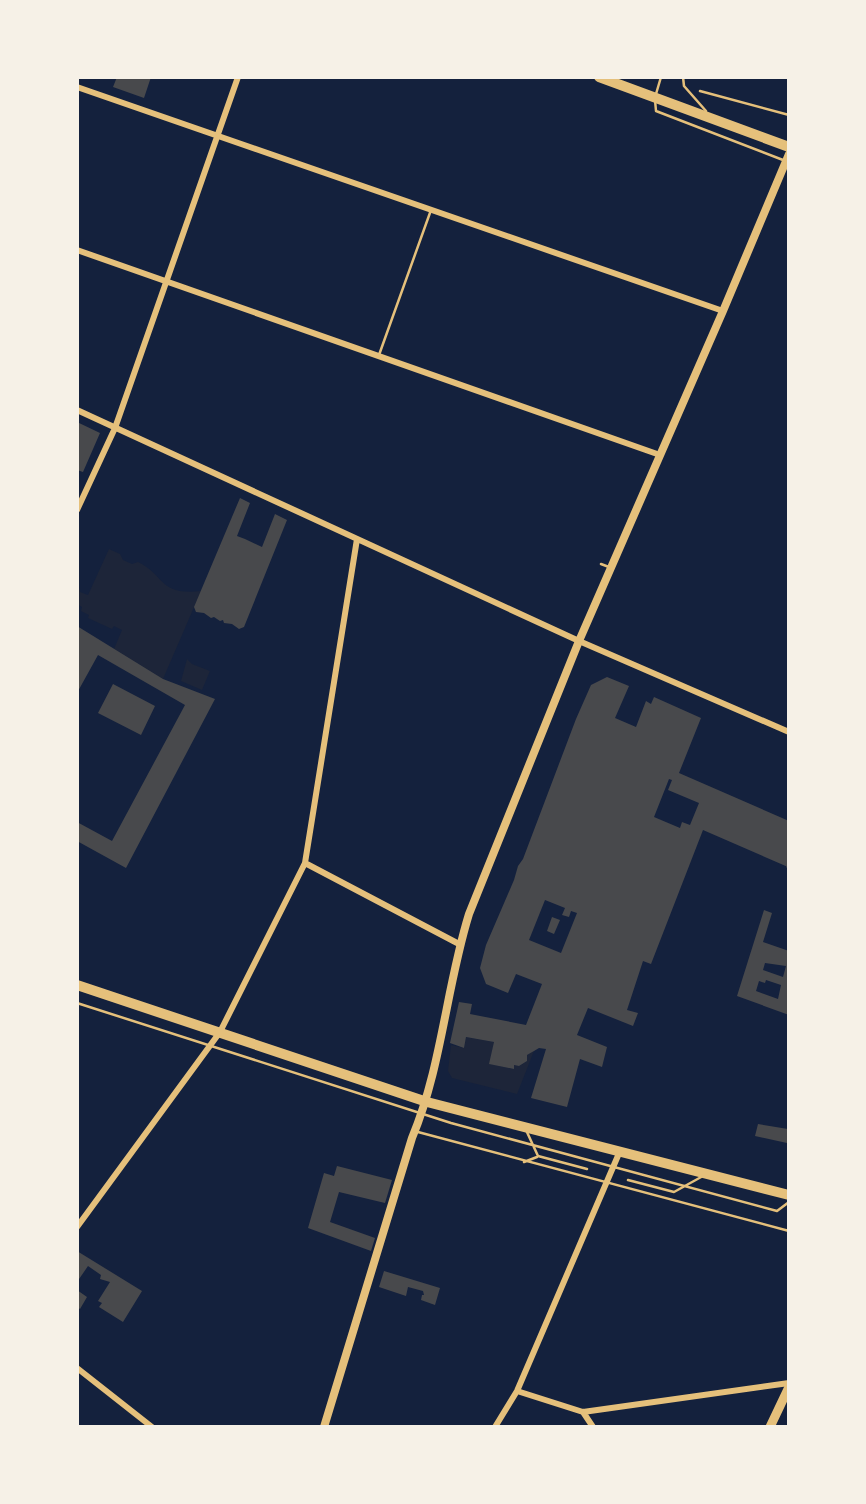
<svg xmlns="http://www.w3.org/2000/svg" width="866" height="1504" viewBox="0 0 866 1504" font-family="'Varela Round',sans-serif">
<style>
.green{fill:#1d2539}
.building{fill:#48494c;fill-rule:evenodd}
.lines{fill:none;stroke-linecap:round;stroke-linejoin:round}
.path{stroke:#e5c07b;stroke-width:2.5}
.service{stroke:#e5c07b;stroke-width:2.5}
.minor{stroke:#e5c07b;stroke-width:6}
.tertiary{stroke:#e5c07b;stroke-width:8}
.secondary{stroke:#e5c07b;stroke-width:9}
.primary{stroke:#e5c07b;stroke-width:10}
</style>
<rect width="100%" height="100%" fill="#14213d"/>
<path class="green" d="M 109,549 L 120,554 L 123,560 L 132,564 L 138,562 C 165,575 159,596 201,591 L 163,679 L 114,649 L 122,630 L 114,626 L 112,629 L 88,618 L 89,615 L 81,611 L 82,607 L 77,604 L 77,588 L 79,587 L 80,592 L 88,595 Z
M 187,659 L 192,664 L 210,671 L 202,690 L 181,681 Z
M 466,1037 L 494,1042 L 490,1064 L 513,1069 L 514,1065 L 519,1066 L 527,1061 L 527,1055 L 534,1051 L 517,1094 L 452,1078 L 448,1071 L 451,1045 L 464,1048 Z"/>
<path class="building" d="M 117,77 L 151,77 L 144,98 L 113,87 Z
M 77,422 L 100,433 L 83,472 L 77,470 Z
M 240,498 L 250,503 L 237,536 L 245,539 L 262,547 L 275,514 L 287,520 L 244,627 L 239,629 L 232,624 L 224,623 L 223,620 L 220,621 L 214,617 L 211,618 L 204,613 L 196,612 L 194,607 Z
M 77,626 L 163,679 L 215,699 L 126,868 L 77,841 L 77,822 L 112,841 L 185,705 L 98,655 L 77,693 Z
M 607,677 L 629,686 L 615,718 L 636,727 L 646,701 L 651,704 L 654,697 L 701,718 L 679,773 L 789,821 L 789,862 L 788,867 L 703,830 L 651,964 L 643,961 L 627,1010 L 638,1013 L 633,1026 L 588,1008 L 577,1035 L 607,1047 L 602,1067 L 580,1059 L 567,1107 L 531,1098 L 546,1049 L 539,1048 L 534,1051 L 527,1055 L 527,1061 L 519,1066 L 514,1065 L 514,1069 L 489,1064 L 494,1042 L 466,1037 L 464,1048 L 450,1043 L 459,1002 L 472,1004 L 470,1014 L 526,1025 L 542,984 L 516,974 L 508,993 L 486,984 L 480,968 L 486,945 L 514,880 L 518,866 L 523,859 L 576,719 L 591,685 ZM 669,779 L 672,780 L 668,790 L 699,803 L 690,825 L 682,822 L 680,828 L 654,817 ZM 545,900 L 565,908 L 562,915 L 569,917 L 571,911 L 577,913 L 561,953 L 529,940 Z
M 113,684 L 155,706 L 141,735 L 98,713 Z
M 764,910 L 772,913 L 763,942 L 789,951 L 789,1015 L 737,996 ZM 765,963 L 786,966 L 783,977 L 763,970 ZM 766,980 L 781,985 L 778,999 L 756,991 L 759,981 L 765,983 Z
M 552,917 L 560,920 L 554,934 L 547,931 Z
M 758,1124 L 788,1129 L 787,1143 L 755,1136 Z
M 337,1166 L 392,1180 L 385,1203 L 339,1192 L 330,1222 L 375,1238 L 371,1251 L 308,1228 L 324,1173 L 334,1176 Z
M 77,1251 L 142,1291 L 123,1322 L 99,1307 L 102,1303 L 98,1301 L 110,1282 L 100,1279 L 101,1275 L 88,1266 L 77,1282 Z
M 384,1271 L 440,1288 L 435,1305 L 421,1300 L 422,1295 L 424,1295 L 423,1291 L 408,1287 L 406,1296 L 379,1287 Z
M 77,1290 L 87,1297 L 80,1309 L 77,1307 Z"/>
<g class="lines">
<path class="path" d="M 700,91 L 789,115"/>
<path class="service" d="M 683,77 L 684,86 L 706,111
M 656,94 L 661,77
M 655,100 L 656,111 L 783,160
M 379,355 L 431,210
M 601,564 L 609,567
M 788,867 L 789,867
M 77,1003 L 451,1123 L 777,1211 L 789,1202
M 526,1130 L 538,1156 L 587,1169
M 418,1132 L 789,1231
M 524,1162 L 537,1157
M 628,1180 L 674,1192 L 703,1176"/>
<path class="minor" d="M 77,87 L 723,311
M 77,250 L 660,455
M 77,410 L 579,641 L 789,732
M 77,510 L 115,428 L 238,77
M 305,863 L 459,944
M 77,1227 L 220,1032 L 305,863 L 357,539
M 77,1368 L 152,1427
M 517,1391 L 583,1412 L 789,1383
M 583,1412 L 593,1427
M 495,1427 L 517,1391 L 620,1151"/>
<path class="tertiary" d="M 324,1427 L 412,1138 C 442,1066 446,988 469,914 L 579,641 L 723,311 L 789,154"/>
<path class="secondary" d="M 770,1427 L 789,1387"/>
<path class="primary" d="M 599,77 L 789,147
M 77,985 L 427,1102 L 789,1195"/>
</g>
<rect width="866" height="1504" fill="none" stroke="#f6f1e7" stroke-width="158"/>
</svg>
